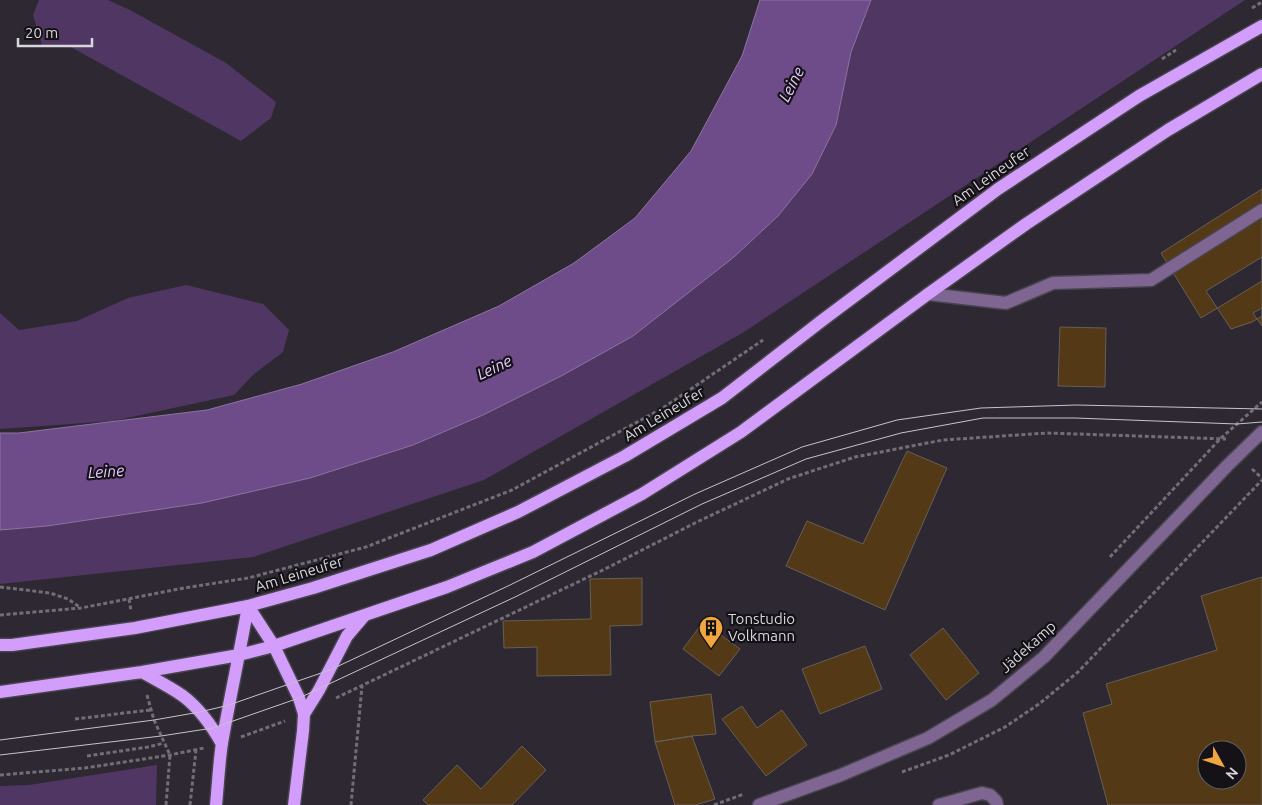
<svg xmlns="http://www.w3.org/2000/svg" width="1262" height="805" viewBox="0 0 1262 805" font-family="Ubuntu,sans-serif">
<style>
.green{fill:#503763}
.water{fill:#6e4b89;stroke:#8e74a2}
.building{fill:#543916;stroke:#675f55;fill-rule:evenodd}
.lines{fill:none;stroke-linecap:round;stroke-linejoin:round}
.minor-casing{stroke:#48444d;stroke-width:15}
.major-casing{stroke:#48444d;stroke-width:15}
.path{stroke:#726e76;stroke-width:3;stroke-dasharray:4 2.5;stroke-linecap:butt}
.minor{stroke:#7e6592;stroke-width:12}
.major{stroke:#d39efb;stroke-width:12}
.tram{stroke:#c6c3c9;stroke-width:1}
.labels{text-anchor:middle;stroke-width:4.5;stroke-linejoin:round;paint-order:stroke}
.street-label{font-size:15px;fill:#d8d5db;stroke:#141216}
.poi-label{font-size:15px;fill:#d8d5db;stroke:#141216;text-anchor:start}
.water-label{font-size:16px;font-style:italic;fill:#e6c8ff;stroke:#141216}
</style>
<rect width="100%" height="100%" fill="#2d2832"/>
<path class="green" d="M 39,0 L 108,0 L 130,10 L 226,63 L 276,102 L 271,118 L 241,141 L 69,46 L 42,45 L 33,15 Z
M 871,0 L 1245,0 L 744,332 L 484,480 L 253,557 L 0,584 L 0,530 L 47,526 L 202,503 L 310,478 L 413,445 L 483,415 L 633,336 L 734,257 L 778,216 L 812,174 L 836,125 L 851,52 Z
M 186,285 L 263,304 L 289,330 L 283,352 L 254,374 L 234,395 L 113,421 L 0,429 L 0,313 L 19,330 L 77,321 L 128,298 Z
M 157,765 L 156,805 L 0,805 L 0,786 L 29,785 Z"/>
<path class="water" d="M 760,0 L 871,0 L 851,52 L 836,125 L 812,174 L 778,216 L 734,257 L 633,336 L 563,375 L 483,415 L 413,445 L 310,478 L 202,503 L 47,526 L 0,530 L 0,433 L 19,433 L 207,410 L 302,384 L 393,352 L 499,306 L 574,263 L 635,218 L 691,151 L 742,56 Z"/>
<path class="building" d="M 1262,189 L 1262,281 L 1201,318 L 1161,253 Z
M 1262,257 L 1262,316 L 1252,322 L 1231,329 L 1206,291 Z
M 1262,308 L 1262,326 L 1253,313 Z
M 1060,327 L 1106,328 L 1105,387 L 1058,386 Z
M 907,451 L 947,468 L 885,610 L 786,566 L 807,521 L 863,544 Z
M 1262,577 L 1262,805 L 1108,805 L 1083,713 L 1112,704 L 1106,684 L 1217,650 L 1201,596 ZM 1207,750 L 1237,750 L 1237,780 L 1207,780 Z
M 642,578 L 642,625 L 610,626 L 611,675 L 537,676 L 537,647 L 504,648 L 503,621 L 591,619 L 590,579 Z
M 703,622 L 740,649 L 719,676 L 683,649 Z
M 943,628 L 979,673 L 946,700 L 910,655 Z
M 865,646 L 882,689 L 820,714 L 802,669 Z
M 711,694 L 716,734 L 692,736 L 655,742 L 650,702 Z
M 742,706 L 757,728 L 782,710 L 807,745 L 766,776 L 722,719 Z
M 692,736 L 715,799 L 696,805 L 675,805 L 655,742 Z
M 522,746 L 546,770 L 512,805 L 428,805 L 423,800 L 457,765 L 481,789 Z"/>
<g class="lines">
<defs>
<path id="minor" d="M 928,294 L 1006,303 L 1053,283 L 1151,280 L 1262,210
M 759,805 L 841,775 L 928,738 L 992,700 L 1044,657 L 1227,466 L 1262,432
M 939,805 L 982,793 L 990,795 L 996,801 L 997,805"/>
<path id="major" d="M 248,606 L 274,646 L 299,698 L 304,714 L 303,731 L 294,805
M 0,645 L 12,645 L 135,628 L 248,606 L 313,588 L 431,550 L 518,512 L 625,456 L 722,398 L 824,319 L 998,189 L 1139,96 L 1262,26
M 142,672 C 156,680 170,687 183,696 C 200,709 212,726 222,744
M 0,692 L 142,672 L 239,655 L 274,646 L 447,587 L 533,552 L 642,494 L 741,432 L 928,294 L 1026,224 L 1168,130 L 1262,74
M 304,714 L 319,690 L 347,636 L 364,616
M 216,805 C 218,785 219,763 222,743 C 230,697 240,652 248,606"/>
</defs>
<use href="#minor" class="minor-casing"/>
<use href="#major" class="major-casing"/>
<path class="path" d="M 1252,8 L 1262,2
M 1162,59 L 1176,50
M 1252,469 L 1262,478
M 1110,557 L 1220,439 L 1262,402
M 0,587 L 50,593 L 68,599 L 81,608
M 129,599 L 131,611
M 0,615 L 81,608 L 184,588 L 248,578 L 366,547 L 512,490 L 663,408 L 763,340
M 147,695 L 154,720 L 170,755 L 166,805
M 336,698 L 605,569 L 695,523 L 788,479 L 855,457 L 943,440 L 1047,433 L 1226,439
M 75,719 L 150,710
M 241,737 L 285,721
M 87,756 L 148,747 L 164,743
M 902,772 L 949,755 L 1005,727 L 1039,704 L 1078,672 L 1262,480
M 0,775 L 85,768 L 170,755 L 204,748
M 190,805 L 196,750
M 351,805 L 362,686
M 714,805 L 744,794"/>
<use href="#minor" class="minor"/>
<use href="#major" class="major"/>
<path class="tram" d="M 0,740 L 154,720 L 200,712 L 229,705 L 292,683 L 330,670 L 510,585 L 695,494 L 802,447 L 897,420 L 981,408 L 1076,405 L 1262,409
M 0,755 L 161,736 L 213,728 L 299,698 L 515,597 L 702,504 L 806,459 L 901,433 L 983,418 L 1075,418 L 1237,424 L 1262,422"/>
</g>
<defs>
<symbol id="building-pin" viewBox="-11 -11 22 30"><path d="M0 17L-7.5 6A9.5 9.5 0 1 1 7.5 6Z" fill="#f1a540" stroke="#141216"/><path d="M-4-6H4V6H1V3H-1V6H-4ZM-2.5-4.3h1.7v1.8h-1.7ZM.8-4.3h1.7v1.8H.8ZM-2.5-1h1.7V.8h-1.7ZM.8-1h1.7V.8H.8Z" fill="#111"/></symbol>
</defs>
<g fill-rule="evenodd">
<use href="#building-pin" x="697" y="614" width="28" height="38"/>
</g>
<g class="labels">
<g class="street-label">
<text transform="translate(991 176) rotate(-35)" y="5">Am Leineufer</text>
<text transform="translate(664 414) rotate(-31)" y="5">Am Leineufer</text>
<text transform="translate(299 574) rotate(-17)" y="5">Am Leineufer</text>
<text transform="translate(1028 647) rotate(-42)" y="5">Jädekamp</text>
</g>
<g class="poi-label">
<text x="728" y="624">Tonstudio<tspan x="728" dy="17">Volkmann</tspan></text>
</g>
<g class="water-label">
<text transform="translate(791 84) rotate(-63)" y="6">Leine</text>
<text transform="translate(494 367) rotate(-26)" y="6">Leine</text>
<text transform="translate(106 471) rotate(-4)" y="6">Leine</text>
</g>
</g>
<g transform="translate(1222 765) rotate(130)"><circle r="24" fill="#141216" stroke="#626065"/>
<path d="M0-4L9 19L0 12L-9 19Z" fill="#f1a540"/>
<text y="-8" font-size="14" font-weight="bold" text-anchor="middle" fill="#d8d5db">N</text>
</g>
<path d="M18 38v8h74v-8" fill="none" stroke="#d8d5db" stroke-width="2.5"/>
<text x="25" y="38" font-size="15" fill="#d8d5db" stroke="#141216" stroke-width="4" paint-order="stroke">20 m</text>
</svg>
